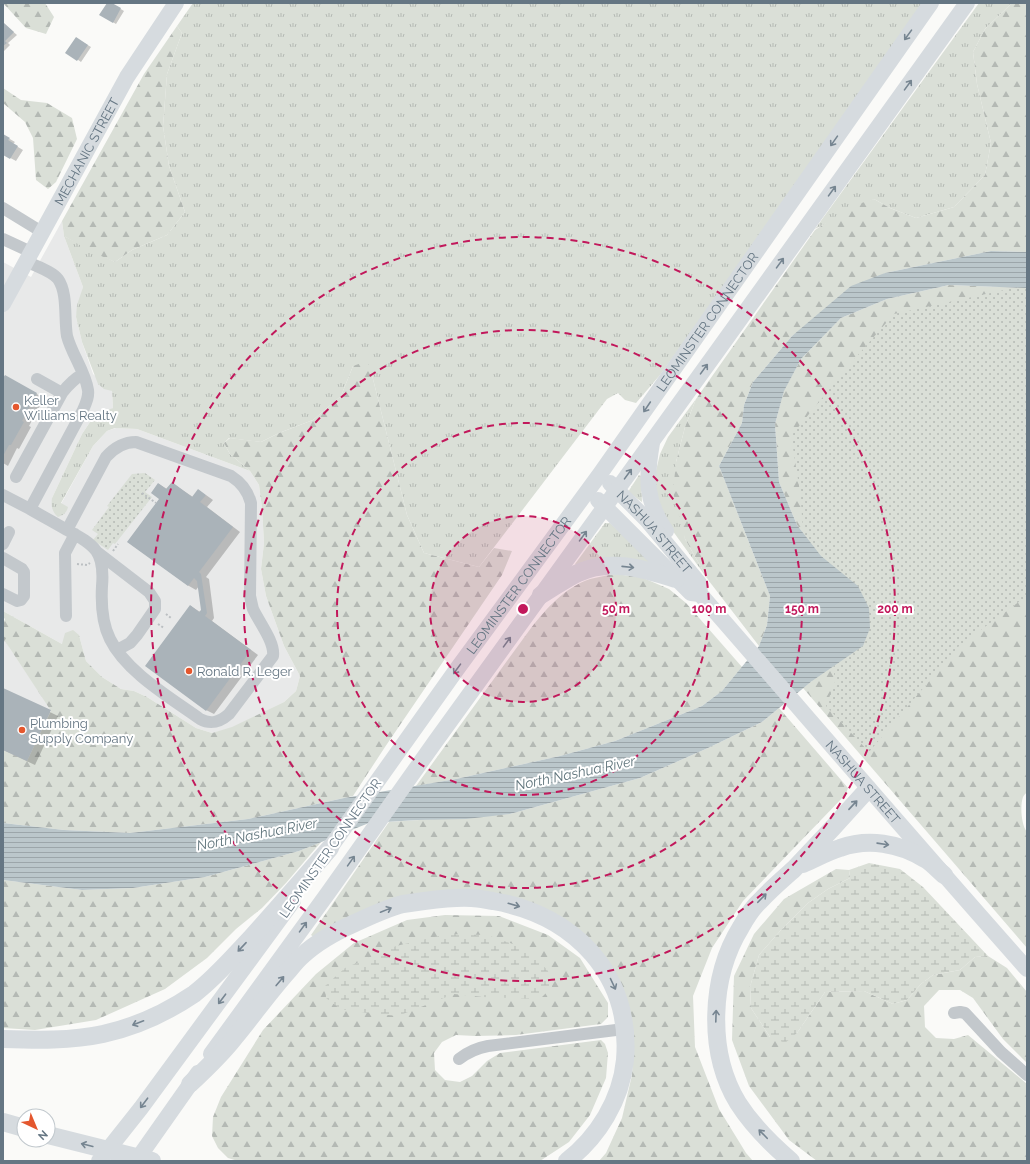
<svg xmlns="http://www.w3.org/2000/svg" width="1030" height="1164" viewBox="0 0 1030 1164" font-family="Raleway,sans-serif">
<style>
.built{fill:#e8e9e9}
.grass{fill:url(#grass-tufts)}
.forest{fill:url(#forest-firs)}
.wetland{fill:url(#wetland-marsh)}
.park{fill:url(#park-dots)}
.water{fill:url(#water-rules)}
.shadow{fill:#0003}
.building{fill:#aab3b9}
.lines{fill:none;stroke-linecap:round;stroke-linejoin:round}
.path{stroke:#bbbfc2;stroke-width:2;stroke-dasharray:2 2;stroke-linecap:butt}
.minor{stroke:#c3c8cc;stroke-width:12}
.major{stroke:#d6dbdf;stroke-width:16}
.highway{stroke:#d6dbdf;stroke-width:18}
.oneway{stroke:#768591}
.ring{fill:none;stroke:#c2185b;stroke-width:2;stroke-dasharray:7 5}
.poi-dot{fill:#e4572e;stroke:#fff;stroke-width:1.5}
.labels{text-anchor:middle;stroke-width:4;stroke-linejoin:round;paint-order:stroke}
.street-label{font-size:13px;fill:#657683;stroke:#fff}
.poi-label{font-size:13px;fill:#657683;stroke:#fff;text-anchor:start}
.water-label{font-size:14px;font-style:italic;fill:#60757c;stroke:#fff}
.centre{fill:#c2185b;stroke:#fff;stroke-width:2}
.ring-label{font-size:12px;text-anchor:middle;font-weight:bold;fill:#c2185b;stroke:#fff;stroke-width:4;stroke-linejoin:round;paint-order:stroke}
</style>
<defs>
<pattern id="grass-tufts" width="24" height="20" patternUnits="userSpaceOnUse"><rect width="24" height="20" fill="#dadfd7"/><path d="M3 7l-1-3M5 7V3M7 7l1-3M15 17l-1-3M17 17v-4M19 17l1-3" fill="none" stroke="#b4b9b4"/></pattern>
<pattern id="forest-firs" width="22" height="20" patternUnits="userSpaceOnUse"><rect width="22" height="20" fill="#dadfd7"/><path d="M5 1l3.5 6h-7zM16 11l3.5 6h-7z" fill="#b4b9b4"/></pattern>
<pattern id="wetland-marsh" width="20" height="14" patternUnits="userSpaceOnUse"><rect width="20" height="14" fill="#dadfd7"/><path d="M1 5h8M5 5V1M11 12h8M15 12V8" fill="none" stroke="#b4b9b4"/></pattern>
<pattern id="park-dots" width="8" height="8" patternUnits="userSpaceOnUse"><rect width="8" height="8" fill="#dadfd7"/><path d="M2 2h.1M6 6h.1" fill="none" stroke="#b4b9b4" stroke-width="1.8" stroke-linecap="round"/></pattern>
<pattern id="water-rules" width="6" height="5" patternUnits="userSpaceOnUse"><rect width="6" height="5" fill="#bbc7cb"/><path d="M0 2.5h6" fill="none" stroke="#9ca6aa"/></pattern>
</defs>
<rect width="100%" height="100%" fill="#fafaf8"/>
<path class="built" d="M 62,221 L 64,236 L 83,287 L 76,317 L 82,342 L 93,374 L 112,391 L 113,408 L 90,422 L 82,434 L 52,498 L 61,504 L 93,446 L 107,431 L 116,428 L 137,429 L 250,471 L 259,485 L 262,508 L 264,543 L 261,569 L 266,596 L 284,646 L 300,676 L 296,691 L 284,702 L 232,728 L 212,733 L 196,728 L 147,697 L 134,691 L 121,689 L 102,677 L 86,661 L 79,635 L 62,644 L 3,611 L 3,262 L 31,277 Z
M 3,638 L 51,710 L 27,761 L 3,750 Z"/>
<path class="grass" d="M 193,3 L 927,3 L 660,375 L 636,403 L 625,400 L 618,393 L 607,399 L 479,567 L 424,553 L 407,515 L 372,375 L 353,366 L 341,396 L 313,420 L 279,433 L 261,442 L 229,438 L 224,443 L 230,454 L 250,471 L 137,429 L 115,428 L 107,431 L 93,446 L 61,503 L 68,507 C 67,512 64,515 58,517 C 52,512 51,506 52,498 L 82,434 L 90,422 L 99,413 L 113,408 L 112,391 L 104,389 L 98,384 L 82,342 L 76,317 L 77,305 L 83,287 L 64,236 L 115,262 L 132,250 L 167,235 L 185,212 L 169,166 L 163,126 L 167,74 L 182,33 L 177,26 Z
M 979,3 L 1012,3 L 985,29 L 973,52 L 977,84 L 991,143 L 985,175 L 954,207 L 916,218 L 890,208 L 874,199 L 815,229 Z
M 696,399 L 685,427 L 676,462 L 685,539 L 709,581 L 667,523 L 656,492 L 655,475 L 660,454 L 668,437 Z
M 639,475 L 640,475 L 641,477 L 642,502 L 628,492 Z
M 605,523 L 610,523 L 653,563 L 577,567 L 575,564 Z"/>
<path class="forest" d="M 3,3 L 45,3 L 54,17 L 46,34 L 26,28 Z
M 1012,3 L 1027,3 L 1027,252 L 991,251 L 885,273 L 792,336 L 753,382 L 744,405 L 742,423 L 719,466 L 770,596 L 767,625 L 759,646 L 709,581 L 685,539 L 673,492 L 676,462 L 685,427 L 696,399 L 815,230 L 852,206 L 874,199 L 890,208 L 916,218 L 954,207 L 985,175 L 991,143 L 977,84 L 973,52 L 985,29 Z
M 177,26 L 182,33 L 167,74 L 163,126 L 169,166 L 185,212 L 167,235 L 132,250 L 115,262 L 92,252 L 64,236 L 62,221 L 144,74 Z
M 3,88 L 21,100 L 47,103 L 72,118 L 77,139 L 56,182 L 48,189 L 36,180 L 33,138 L 25,122 L 3,103 Z
M 949,285 L 1027,288 L 1027,792 C 1026,793 1024,795 1023,797 C 1020,805 1021,825 1027,832 L 1027,948 L 803,688 L 812,681 L 821,557 L 797,525 L 779,482 L 775,424 L 784,390 L 801,359 L 841,318 L 887,299 Z
M 367,361 L 372,375 L 407,515 L 424,553 L 479,567 L 494,548 L 512,551 L 502,575 L 385,747 L 353,796 L 248,819 L 130,833 L 64,830 L 3,823 L 3,750 L 27,761 L 51,711 L 3,638 L 3,624 L 5,619 L 3,617 L 3,611 L 62,644 L 65,633 L 73,630 L 79,635 L 86,661 L 102,677 L 121,689 L 134,691 L 147,697 L 196,728 L 212,733 L 232,727 L 284,702 L 296,691 L 300,676 L 284,646 L 266,596 L 261,569 L 264,543 L 262,508 L 259,485 L 250,471 L 230,454 L 224,443 L 230,438 L 261,442 L 279,433 L 313,420 L 341,396 L 353,366 Z
M 614,574 L 641,577 L 669,589 L 686,603 L 742,667 L 722,691 L 702,706 L 615,741 L 560,756 L 456,779 L 416,786 L 531,628 C 547,608 564,588 590,579 C 597,577 606,576 614,574 Z
M 779,708 L 848,788 L 846,794 L 743,901 L 712,948 L 693,996 L 695,1047 L 719,1109 L 746,1153 L 753,1161 L 599,1161 L 606,1153 L 622,1118 L 632,1075 L 634,1039 L 629,1008 L 579,931 L 452,893 L 315,938 L 311,935 L 389,822 L 510,814 L 640,778 L 708,748 L 762,722 Z
M 321,842 L 286,883 L 262,908 L 236,929 L 207,958 L 165,989 L 96,1020 L 35,1030 L 3,1028 L 3,880 L 82,890 L 133,888 L 205,877 L 299,851 Z
M 836,869 L 849,870 L 850,878 L 828,889 L 808,903 L 781,930 L 759,955 L 750,987 L 751,1008 L 770,1037 L 797,1033 L 825,992 L 864,991 L 893,1004 L 907,1000 L 921,984 L 933,975 L 960,970 L 975,957 L 988,956 L 1007,968 L 1027,992 L 1027,1063 L 1003,1039 L 973,998 L 960,990 L 939,990 L 924,1006 L 925,1027 L 936,1038 L 954,1039 L 968,1035 L 1027,1084 L 1027,1161 L 817,1161 L 789,1140 L 749,1086 L 732,1040 L 734,976 L 754,934 L 784,899 Z
M 445,915 L 499,916 L 548,935 L 580,958 L 608,1003 L 608,1017 L 601,1024 L 516,1035 L 475,1036 L 456,1035 L 442,1042 L 434,1053 L 435,1070 L 445,1080 L 460,1082 L 472,1076 L 487,1061 L 500,1053 L 601,1040 L 605,1044 L 608,1053 L 606,1078 L 590,1115 L 569,1142 L 540,1161 L 238,1161 L 228,1158 L 218,1148 L 212,1136 L 213,1117 L 221,1097 L 263,1030 L 316,974 L 354,943 L 407,920 Z"/>
<path class="wetland" d="M 869,863 L 900,869 L 923,887 L 988,956 L 975,957 L 960,970 L 933,975 L 921,984 L 907,1000 L 893,1004 L 864,991 L 825,992 L 797,1033 L 785,1043 L 770,1037 L 751,1008 L 750,987 L 759,955 L 781,930 L 808,903 L 828,889 L 850,878 L 849,870 Z
M 447,934 L 487,935 L 530,950 L 548,971 L 552,987 L 540,999 L 483,997 L 454,994 L 398,1016 L 368,1013 L 340,1009 L 326,998 L 325,986 L 345,968 L 396,946 Z"/>
<path class="park" d="M 1027,285 L 1027,596 L 959,646 L 869,752 L 826,706 L 835,682 L 830,636 L 805,554 L 800,492 L 791,436 L 850,364 L 894,314 Z
M 145,473 L 155,480 L 145,492 L 152,497 L 115,544 L 113,543 L 108,550 L 93,540 L 98,534 L 92,530 L 109,507 L 107,506 L 132,474 Z"/>
<path class="water" d="M 991,251 L 1027,252 L 1027,288 L 949,285 L 887,299 L 841,318 L 801,359 L 784,391 L 775,424 L 779,482 L 797,525 L 821,556 L 858,586 L 869,608 L 870,628 L 863,646 L 812,681 L 762,722 L 708,748 L 640,778 L 510,814 L 466,819 L 418,820 L 369,823 L 299,851 L 205,877 L 133,888 L 82,890 L 3,880 L 3,823 L 64,830 L 130,833 L 248,819 L 344,798 L 456,779 L 560,756 L 615,741 L 702,706 L 722,691 L 759,646 L 767,625 L 770,596 L 719,466 L 742,423 L 744,405 L 753,382 L 792,336 L 851,286 L 885,273 Z"/>
<path class="shadow" d="M 108,3 L 111,3 L 124,11 L 116,24 L 101,15 Z
M 4,24 L 17,35 L 8,43 L 10,45 L 3,52 L 3,25 Z
M 76,38 L 91,47 L 81,62 L 67,52 Z
M 3,135 L 15,142 L 13,144 L 23,150 L 16,161 L 3,154 Z
M 5,377 L 44,398 L 29,426 L 31,427 L 19,449 L 17,448 L 8,466 L 3,463 L 3,380 Z
M 172,483 L 193,497 L 206,495 L 213,500 L 207,507 L 240,532 L 206,577 L 209,579 L 214,618 L 212,621 L 258,655 L 214,714 L 206,710 L 191,606 L 200,612 L 202,610 L 199,586 L 196,590 L 189,586 L 128,542 L 160,499 L 159,484 L 167,489 Z
M 3,636 L 6,638 L 3,644 Z
M 3,689 L 58,716 L 35,765 L 3,750 Z"/>
<path class="building" d="M 107,3 L 112,3 L 121,8 L 113,23 L 99,15 Z
M 4,23 L 14,32 L 5,41 L 7,43 L 3,46 L 3,24 Z
M 76,37 L 88,45 L 77,61 L 65,53 Z
M 3,134 L 10,138 L 8,140 L 18,146 L 10,159 L 3,155 Z
M 5,375 L 37,393 L 22,421 L 24,422 L 11,445 L 9,445 L 3,456 L 3,378 Z
M 172,482 L 192,497 L 198,489 L 206,495 L 200,502 L 233,527 L 199,572 L 201,574 L 204,594 L 207,613 L 205,616 L 251,650 L 206,711 L 145,666 L 190,605 L 199,612 L 201,610 L 197,581 L 194,578 L 188,586 L 127,542 L 159,499 L 151,493 L 158,483 L 166,489 Z
M 3,688 L 51,710 L 27,761 L 3,750 Z"/>
<g class="lines">
<path class="path" d="M 33,409 L 39,412
M 142,493 L 156,503
M 113,551 L 118,544
M 77,564 L 87,565 L 90,563
M 166,614 L 171,618
M 158,624 L 164,628"/>
<path class="minor" d="M 3,208 L 42,232
M 3,239 L 31,252
M 37,379 L 62,393
M 16,477 L 62,393 C 68,385 74,379 83,374
M 3,495 L 30,509 L 83,410 C 86,403 89,397 88,390 C 85,371 72,355 67,336 C 64,319 68,293 58,279 C 52,271 35,266 26,261
M 30,509 C 42,516 55,523 67,530 C 95,545 105,552 102,586 C 101,604 102,623 110,639 C 126,672 171,698 200,719 C 211,725 220,722 229,714 L 273,656 C 275,642 259,622 253,609 C 252,605 251,600 250,596 L 251,503 C 248,491 242,483 231,476 L 136,442 C 123,442 114,448 106,457 L 67,530
M 3,544 L 9,532
M 97,552 L 149,592 L 155,601 L 155,609 L 137,635 L 130,643 L 117,650
M 3,558 L 22,569 L 24,572 L 24,596 L 21,600 L 17,601 L 3,594
M 66,616 L 65,553 L 75,534
M 954,1013 L 960,1012 L 965,1013 L 1001,1052 L 1027,1075
M 459,1059 C 468,1052 477,1048 488,1046 L 624,1029"/>
<g class="major">
<path id="s1" d="M 3,304 L 127,77 L 176,3"/>
<path d="M 652,443 C 646,478 645,501 666,531"/>
<path id="s2" d="M 610,483 L 646,519 L 699,583 L 700,594 C 809,719 917,845 1027,969"/>
<path d="M 598,500 L 691,593 L 700,594"/>
<path id="s3" d="M 322,859 L 457,669 L 600,474 L 931,3"/>
<path d="M 211,1054 L 328,893 L 435,742 L 718,350 L 967,3"/>
<path d="M 99,1161 L 141,1108 L 293,901"/>
<path d="M 136,1161 L 198,1073"/>
</g>
<path class="highway" d="M 541,595 C 553,588 565,579 578,573 C 610,558 644,569 676,579
M 803,864 C 815,859 827,852 840,848 C 868,838 899,843 925,859 C 932,863 938,870 944,875
M 3,1039 C 36,1040 71,1041 103,1034 C 135,1027 166,1013 194,994 C 215,978 232,958 250,939 C 277,909 304,878 330,848
M 190,1084 C 206,1069 222,1054 235,1037 C 254,1014 271,990 290,969 C 294,964 298,959 303,955 C 317,942 337,931 355,923 C 370,916 387,908 403,904 C 410,903 417,902 424,901 C 440,899 456,897 471,898 C 479,898 486,900 493,901 C 575,915 632,975 625,1060 C 621,1100 598,1137 567,1161
M 3,1122 L 24,1128
M 48,1135 L 152,1161
M 791,1161 C 771,1144 752,1125 738,1103 C 707,1052 710,977 741,927 C 746,918 753,907 761,900 C 771,889 783,879 794,869 C 819,843 844,816 868,789"/>
</g>
<defs><path id="oneway-shaft" d="M-6 0H5M1.5-3L5.5 0L1.5 3" fill="none" stroke-width="1.6" stroke-linecap="round" stroke-linejoin="round"/></defs>
<g class="oneway">
<use href="#oneway-shaft" transform="translate(908 35) rotate(126)"/>
<use href="#oneway-shaft" transform="translate(908 85) rotate(-54)"/>
<use href="#oneway-shaft" transform="translate(834 141) rotate(125)"/>
<use href="#oneway-shaft" transform="translate(832 191) rotate(-54)"/>
<use href="#oneway-shaft" transform="translate(780 263) rotate(-54)"/>
<use href="#oneway-shaft" transform="translate(704 369) rotate(-54)"/>
<use href="#oneway-shaft" transform="translate(647 407) rotate(124)"/>
<use href="#oneway-shaft" transform="translate(628 474) rotate(-54)"/>
<use href="#oneway-shaft" transform="translate(583 536) rotate(-54)"/>
<use href="#oneway-shaft" transform="translate(628 567) rotate(6)"/>
<use href="#oneway-shaft" transform="translate(507 642) rotate(-54)"/>
<use href="#oneway-shaft" transform="translate(457 669) rotate(126)"/>
<use href="#oneway-shaft" transform="translate(853 805) rotate(-47)"/>
<use href="#oneway-shaft" transform="translate(883 844) rotate(8)"/>
<use href="#oneway-shaft" transform="translate(351 861) rotate(-55)"/>
<use href="#oneway-shaft" transform="translate(762 898) rotate(-46)"/>
<use href="#oneway-shaft" transform="translate(514 905) rotate(16)"/>
<use href="#oneway-shaft" transform="translate(386 910) rotate(-22)"/>
<use href="#oneway-shaft" transform="translate(303 927) rotate(-54)"/>
<use href="#oneway-shaft" transform="translate(242 947) rotate(133)"/>
<use href="#oneway-shaft" transform="translate(280 981) rotate(-50)"/>
<use href="#oneway-shaft" transform="translate(613 984) rotate(65)"/>
<use href="#oneway-shaft" transform="translate(222 999) rotate(127)"/>
<use href="#oneway-shaft" transform="translate(716 1016) rotate(-88)"/>
<use href="#oneway-shaft" transform="translate(138 1023) rotate(159)"/>
<use href="#oneway-shaft" transform="translate(144 1103) rotate(127)"/>
<use href="#oneway-shaft" transform="translate(763 1134) rotate(-134)"/>
<use href="#oneway-shaft" transform="translate(87 1145) rotate(-166)"/>
</g>
<circle cx="523" cy="609" r="93" fill="#c2185b" fill-opacity=".12"/>
<g class="ring">
<circle cx="523" cy="609" r="93"/>
<circle cx="523" cy="609" r="186"/>
<circle cx="523" cy="609" r="279"/>
<circle cx="523" cy="609" r="372"/>
</g>
<g class="poi-dot">
<circle cx="16" cy="407" r="4"/>
<circle cx="189" cy="671" r="4"/>
<circle cx="22" cy="730" r="4"/>
</g>
<g class="labels">
<g class="street-label">
<text dy="5" stroke="none"><textPath href="#s1" startOffset="174">MECHANIC STREET</textPath></text>
<text dy="5" stroke="none"><textPath href="#s3" startOffset="661">LEOMINSTER CONNECTOR</textPath></text>
<text dy="5" stroke="none"><textPath href="#s2" startOffset="66">NASHUA STREET</textPath></text>
<text dy="5" stroke="none"><textPath href="#s3" startOffset="337">LEOMINSTER CONNECTOR</textPath></text>
<text dy="5" stroke="none"><textPath href="#s2" startOffset="394">NASHUA STREET</textPath></text>
<text transform="translate(330 848) rotate(-55)" y="5">LEOMINSTER CONNECTOR</text>
</g>
<g class="poi-label">
<text x="24" y="405">Keller<tspan x="24" dy="15">Williams Realty</tspan></text>
<text x="197" y="676">Ronald R. Leger</text>
<text x="30" y="728">Plumbing<tspan x="30" dy="15">Supply Company</tspan></text>
</g>
<g class="water-label">
<text transform="translate(575 773) rotate(-12)" y="5">North Nashua River</text>
<text transform="translate(257 834) rotate(-11)" y="5">North Nashua River</text>
</g>
</g>
<circle cx="523" cy="609" r="6" class="centre"/>
<g class="ring-label">
<text x="616" y="613">50 m</text>
<text x="709" y="613">100 m</text>
<text x="802" y="613">150 m</text>
<text x="895" y="613">200 m</text>
</g>
<rect width="1030" height="1164" fill="none" stroke="#657683" stroke-width="8"/>
<g transform="translate(36 1128) rotate(136)"><circle r="19" fill="#ffffff" stroke="#c1c8cd"/>
<path d="M0-3L7 15L0 10L-7 15Z" fill="#e4572e"/>
<text y="-6" font-size="11" font-weight="bold" text-anchor="middle" fill="#657683">N</text>
</g>
</svg>
